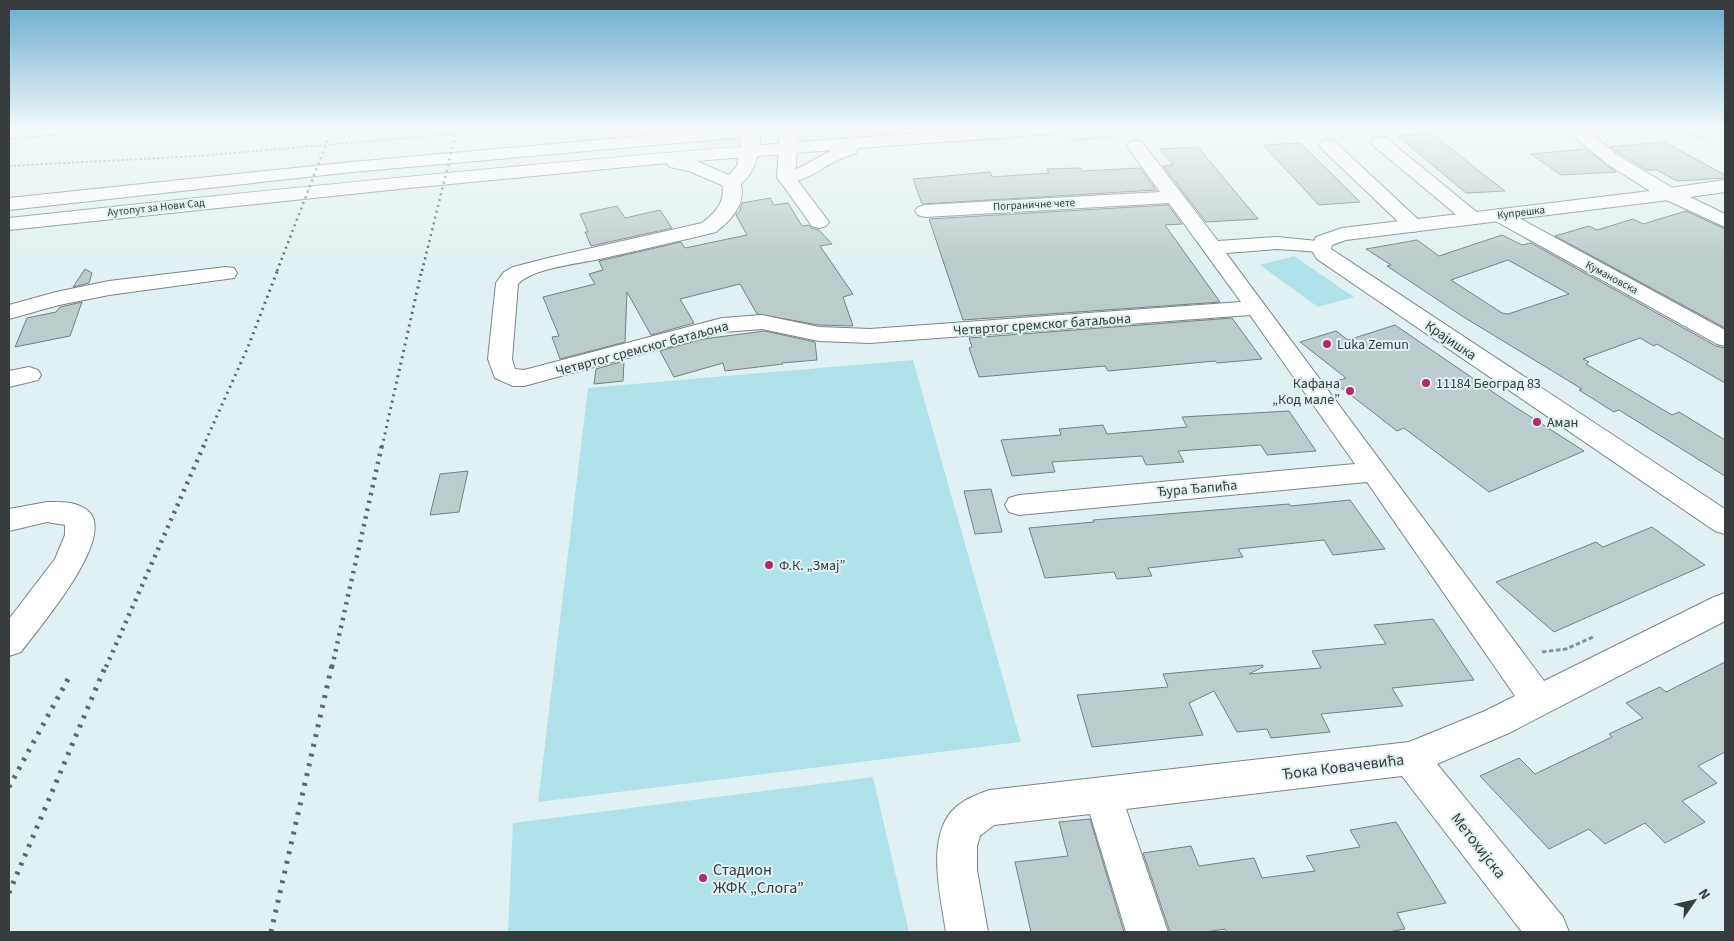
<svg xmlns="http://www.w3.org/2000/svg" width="1734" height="941" viewBox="0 0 1734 941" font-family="'Source Sans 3',sans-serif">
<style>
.built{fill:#cde4e6}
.green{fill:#afe3e9}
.building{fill:#bccbcc;stroke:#748283;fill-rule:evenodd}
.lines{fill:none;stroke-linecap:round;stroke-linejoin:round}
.minor-casing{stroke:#798688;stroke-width:2}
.major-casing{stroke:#798688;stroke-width:2}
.path-far1{stroke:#859091;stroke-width:2;stroke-dasharray:2.5 2;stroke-linecap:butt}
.path{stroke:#859091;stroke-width:3;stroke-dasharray:4.5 2.5;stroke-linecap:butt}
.minor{fill:#fff;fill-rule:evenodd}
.major{fill:#fff;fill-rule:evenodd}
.rail-far3{stroke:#60696a;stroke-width:2.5;stroke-dasharray:2 4;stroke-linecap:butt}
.rail-far2{stroke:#60696a;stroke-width:3;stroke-dasharray:2 4.5;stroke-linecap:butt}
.rail-far1{stroke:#60696a;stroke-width:4.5;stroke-dasharray:2.5 5.5;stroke-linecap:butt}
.rail{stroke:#60696a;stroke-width:5;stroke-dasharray:3 7;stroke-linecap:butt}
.poi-dot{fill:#b12a6e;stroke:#e1f0f2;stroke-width:2}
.labels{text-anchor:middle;stroke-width:4;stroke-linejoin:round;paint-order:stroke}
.far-street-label{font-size:11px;fill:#373d3e;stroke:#e1f0f2}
.street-label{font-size:14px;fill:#373d3e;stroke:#e1f0f2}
.poi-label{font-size:14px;fill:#373d3e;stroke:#e1f0f2;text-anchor:start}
.near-street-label{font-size:16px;fill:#373d3e;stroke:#e1f0f2}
.near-poi-label{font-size:16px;fill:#373d3e;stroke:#e1f0f2;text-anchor:start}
</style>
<rect width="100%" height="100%" fill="#e1f0f2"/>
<path class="built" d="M 314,129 L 388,129 L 311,135 Z"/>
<path class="green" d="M 1294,256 L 1354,297 L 1318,307 L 1260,265 Z
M 913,360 L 1021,742 L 538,802 L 588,388 Z
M 873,777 L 909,932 L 508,932 L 513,823 Z"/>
<path class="building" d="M 1433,134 L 1479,171 L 1505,191 L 1466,193 L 1398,136 Z
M 1664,142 L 1725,175 L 1725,178 L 1677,181 L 1657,170 L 1647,170 L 1610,147 Z
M 1300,143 L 1319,161 L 1360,202 L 1319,205 L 1263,145 Z
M 1198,147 L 1242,200 L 1258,219 L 1206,222 L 1163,166 L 1173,165 L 1160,149 Z
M 1586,149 L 1616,172 L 1561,175 L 1531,154 Z
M 1081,168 L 1082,171 L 1140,168 L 1156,190 L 922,204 L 913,179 L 990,172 L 992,177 L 1049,173 L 1047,169 Z
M 770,198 L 774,205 L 788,203 L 802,226 L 809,225 L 811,228 L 819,230 L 832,244 L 820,246 L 853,294 L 843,297 L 853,326 L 819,325 L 757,314 L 740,284 L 680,299 L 694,323 L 651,335 L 627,292 L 625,342 L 560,359 L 552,337 L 559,336 L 543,297 L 595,284 L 589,274 L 603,270 L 599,261 L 681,242 L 685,248 L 747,235 L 736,215 L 740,211 L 742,203 Z
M 1168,205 L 1182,224 L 1165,225 L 1220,302 L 963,320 L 929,219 Z
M 617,206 L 625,218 L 660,210 L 672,228 L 591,246 L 585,232 L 588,232 L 580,214 Z
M 1686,211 L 1725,229 L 1725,328 L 1555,236 L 1589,226 L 1597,230 L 1633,219 L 1643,224 Z
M 1502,235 L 1522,245 L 1531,243 L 1716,346 L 1725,348 L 1725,383 L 1657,344 L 1654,346 L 1640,338 L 1583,359 L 1589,362 L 1586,364 L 1672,415 L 1679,412 L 1725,440 L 1725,476 L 1619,410 L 1614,412 L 1579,390 L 1582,389 L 1462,316 L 1387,266 L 1391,265 L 1366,249 L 1417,240 L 1439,256 ZM 1508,260 L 1569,294 L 1508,314 L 1502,313 L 1451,280 Z
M 85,269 L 92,273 L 89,283 L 73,287 Z
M 82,302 L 70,336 L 15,347 L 27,318 L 56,312 L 60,307 Z
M 1232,318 L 1262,359 L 1217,363 L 1215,361 L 1108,371 L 1105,366 L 979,377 L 969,348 L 972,347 L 969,338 Z
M 1395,325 L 1509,403 L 1584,451 L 1489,492 L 1404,428 L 1397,431 L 1334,382 L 1346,378 L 1300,342 L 1336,331 L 1348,340 Z
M 765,331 L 815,342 L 817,360 L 782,363 L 783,364 L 725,371 L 723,363 L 674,377 L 660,351 L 703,339 Z
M 624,361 L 623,381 L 594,384 L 596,369 Z
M 1289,411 L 1316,451 L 1267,455 L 1261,445 L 1178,451 L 1184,462 L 1146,465 L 1142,456 L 1052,462 L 1055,472 L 1012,476 L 1001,440 L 1061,435 L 1059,429 L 1103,425 L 1107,434 L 1187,427 L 1182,417 Z
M 468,471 L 459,512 L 430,515 L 440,474 Z
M 991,489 L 1002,532 L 975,534 L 964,491 Z
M 1350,500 L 1385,549 L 1333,555 L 1324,540 L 1238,549 L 1243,557 L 1148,568 L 1152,576 L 1117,579 L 1114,572 L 1045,578 L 1029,528 L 1094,522 L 1093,520 L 1289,504 L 1291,506 Z
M 1652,527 L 1705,565 L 1554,632 L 1496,582 L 1596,542 L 1603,547 Z
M 1433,619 L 1474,680 L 1392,688 L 1403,706 L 1321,714 L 1330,732 L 1271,738 L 1267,729 L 1237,732 L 1214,691 L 1189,703 L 1203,735 L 1092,747 L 1077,695 L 1168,687 L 1163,674 L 1263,665 L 1263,667 L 1249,674 L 1321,668 L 1312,651 L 1386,644 L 1374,625 Z
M 1725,662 L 1725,752 L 1698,766 L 1717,783 L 1682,801 L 1705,822 L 1665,843 L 1645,823 L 1605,844 L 1589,829 L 1549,849 L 1480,776 L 1519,758 L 1535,774 L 1612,737 L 1609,734 L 1643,718 L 1626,703 L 1660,687 L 1666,692 Z
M 1090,819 L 1124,932 L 1031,932 L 1015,862 L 1068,856 L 1059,822 Z
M 1396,822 L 1446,903 L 1397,913 L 1405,929 L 1388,932 L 1226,932 L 1225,929 L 1205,932 L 1170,932 L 1143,853 L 1191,846 L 1199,866 L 1254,858 L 1262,878 L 1315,871 L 1306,856 L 1360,847 L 1350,830 Z"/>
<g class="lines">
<defs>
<path id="minor" d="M 9,129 L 67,129 L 64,133 L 58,134 L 9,138 Z
M 743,129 L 761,129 C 759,150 758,170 741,184 C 746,205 731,220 716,232 C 676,242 635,251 595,260 C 574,264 532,269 518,284 L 512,359 L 515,369 L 524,370 L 722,318 L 762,315 L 819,327 L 870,329 L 1241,302 L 1169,203 L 925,217 L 918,215 L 915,211 L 918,207 L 925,205 L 1160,192 L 1127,146 L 1130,142 L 1136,141 L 1142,142 L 1218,241 L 1277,237 L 1328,242 L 1331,246 L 1328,250 L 1321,252 L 1277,249 L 1226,253 L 1544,681 L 1714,597 L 1725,593 L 1725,621 L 1509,733 L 1437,764 L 1563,917 L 1569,932 L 1522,932 L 1402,776 L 1126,809 L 1168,932 L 1126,932 L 1090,814 L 994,825 L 980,836 L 977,846 L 977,870 L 988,932 L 946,932 C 941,898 926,840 952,811 C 962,800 976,795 989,790 L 1409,742 L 1485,711 L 1515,696 L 1367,482 L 1019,515 L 1009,512 L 1005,505 L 1009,498 L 1019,495 L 1355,464 L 1250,315 L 870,343 L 819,341 L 762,329 L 723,332 L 524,386 L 513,386 L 495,378 L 488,359 L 496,283 L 504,272 L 513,267 L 552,257 L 702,223 C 716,212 726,202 722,183 L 737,166 Z
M 780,129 L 798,129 L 795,177 L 829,222 L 826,226 L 819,228 L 812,226 L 777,177 Z
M 1380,137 L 1386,138 L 1479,214 L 1482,218 L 1479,222 L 1472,224 L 1465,222 L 1374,146 L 1371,142 L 1374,138 Z
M 1328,140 L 1334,141 L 1421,222 L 1424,226 L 1421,230 L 1414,232 L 1407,230 L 1322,149 L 1319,145 L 1322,141 Z
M 1725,180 L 1725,192 L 1690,197 L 1725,214 L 1725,227 L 1662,198 L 1659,194 L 1662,190 L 1669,188 Z
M 1499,209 L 1506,211 L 1725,330 L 1725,346 L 1717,344 L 1492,219 L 1489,215 L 1492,211 Z
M 226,267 L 234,268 L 237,273 L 234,278 L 109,295 L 59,305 L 9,319 L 9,305 L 56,292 L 109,281 Z
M 29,367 L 38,370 L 41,375 L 38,380 L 9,387 L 9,371 Z
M 47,502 C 62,502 79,501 90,513 C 114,541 38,629 21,652 L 9,656 L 9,619 L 55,559 L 65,535 L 65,525 L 47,522 L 9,531 L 9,509 Z"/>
<path id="major" d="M 720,129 L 750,129 L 753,132 L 750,136 L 744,137 L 352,172 L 9,210 L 9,198 L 352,162 Z
M 976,129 L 1060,129 L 1057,133 L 1051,134 L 858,148 L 856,153 C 849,156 841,158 834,162 C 817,171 800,186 779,181 L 777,177 L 779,173 L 799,168 L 832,150 L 696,161 L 738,179 L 740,183 L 738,187 L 731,189 L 689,171 L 670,167 L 667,163 L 399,189 L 9,230 L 9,218 C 331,183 653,151 976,129 Z
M 1565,129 L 1585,129 L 1619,156 L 1676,190 L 1679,194 L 1676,198 L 1669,200 L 1346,240 L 1332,245 L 1331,249 L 1725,509 L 1725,534 L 1715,531 L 1317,259 L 1311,249 L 1316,237 L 1342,228 L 1650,191 L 1607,164 Z"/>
</defs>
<use href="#minor" class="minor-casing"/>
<use href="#major" class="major-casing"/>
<path class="path-far1" d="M 1670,129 L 1706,139
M 1156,134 L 1240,129
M 1071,140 L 1115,137
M 9,166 L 198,156 L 510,129"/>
<path class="path" d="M 1542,652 L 1566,649 L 1593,637"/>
<use href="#minor" class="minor"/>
<use href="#major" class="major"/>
<path class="rail-far3" d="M 277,271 L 332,129
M 422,271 L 457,129"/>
<path class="rail-far2" d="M 203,447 L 248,347 L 278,269
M 382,447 L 422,269"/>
<path class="rail-far1" d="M 106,667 L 204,445
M 332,667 L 382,445"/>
<path class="rail" d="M 9,787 L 68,679
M 9,893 L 106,665
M 271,932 L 332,665"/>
</g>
<linearGradient id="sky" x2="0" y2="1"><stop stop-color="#68acce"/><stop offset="0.49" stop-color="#f2f8f9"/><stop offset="1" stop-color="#f2f8f9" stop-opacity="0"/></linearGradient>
<rect width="1734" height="261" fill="url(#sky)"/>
<g class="poi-dot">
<circle cx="1327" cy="344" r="5"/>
<circle cx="1426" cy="383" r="5"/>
<circle cx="1350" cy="391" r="5"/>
<circle cx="1537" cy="422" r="5"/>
<circle cx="769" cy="565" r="5"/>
<circle cx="703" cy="878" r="5"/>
</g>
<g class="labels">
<g class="far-street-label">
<text transform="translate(1034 204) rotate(-3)" y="4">Пограничне чете</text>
<text transform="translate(156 207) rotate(-6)" y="4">Аутопут за Нови Сад</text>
<text transform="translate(1521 212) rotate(-7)" y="4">Купрешка</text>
<text transform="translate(1612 277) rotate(28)" y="4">Кумановска</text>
</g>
<g class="street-label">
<text transform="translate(1042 324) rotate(-4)" y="5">Четвртог сремског батаљона</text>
<text transform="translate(1451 340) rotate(34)" y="5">Крајишка</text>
<text transform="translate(642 348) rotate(-15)" y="5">Четвртог сремског батаљона</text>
<text transform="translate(1197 488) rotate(-5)" y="5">Ђура Ђапића</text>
</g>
<g class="poi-label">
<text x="1337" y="349">Luka Zemun</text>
<text x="1340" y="388" text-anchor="end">Кафана<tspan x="1340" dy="16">„Код мале”</tspan></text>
<text x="1436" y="388">11184 Београд 83</text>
<text x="1547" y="427">Аман</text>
<text x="779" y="570">Ф.К. „Змај”</text>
</g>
<g class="near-street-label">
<text transform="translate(1343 766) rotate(-7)" y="6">Ђока Ковачевића</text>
<text transform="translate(1479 845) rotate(52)" y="6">Метохијска</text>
</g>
<g class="near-poi-label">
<text x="713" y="875">Стадион<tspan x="713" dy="18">ЖФК „Слога”</tspan></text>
</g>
</g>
<rect width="1734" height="941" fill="none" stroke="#373d3e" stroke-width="20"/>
<g transform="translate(1694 901) rotate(56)" stroke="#e1f0f2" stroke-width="4" paint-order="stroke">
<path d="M0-4L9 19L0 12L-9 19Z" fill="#373d3e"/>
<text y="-8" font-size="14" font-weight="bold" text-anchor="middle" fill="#373d3e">N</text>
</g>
</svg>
